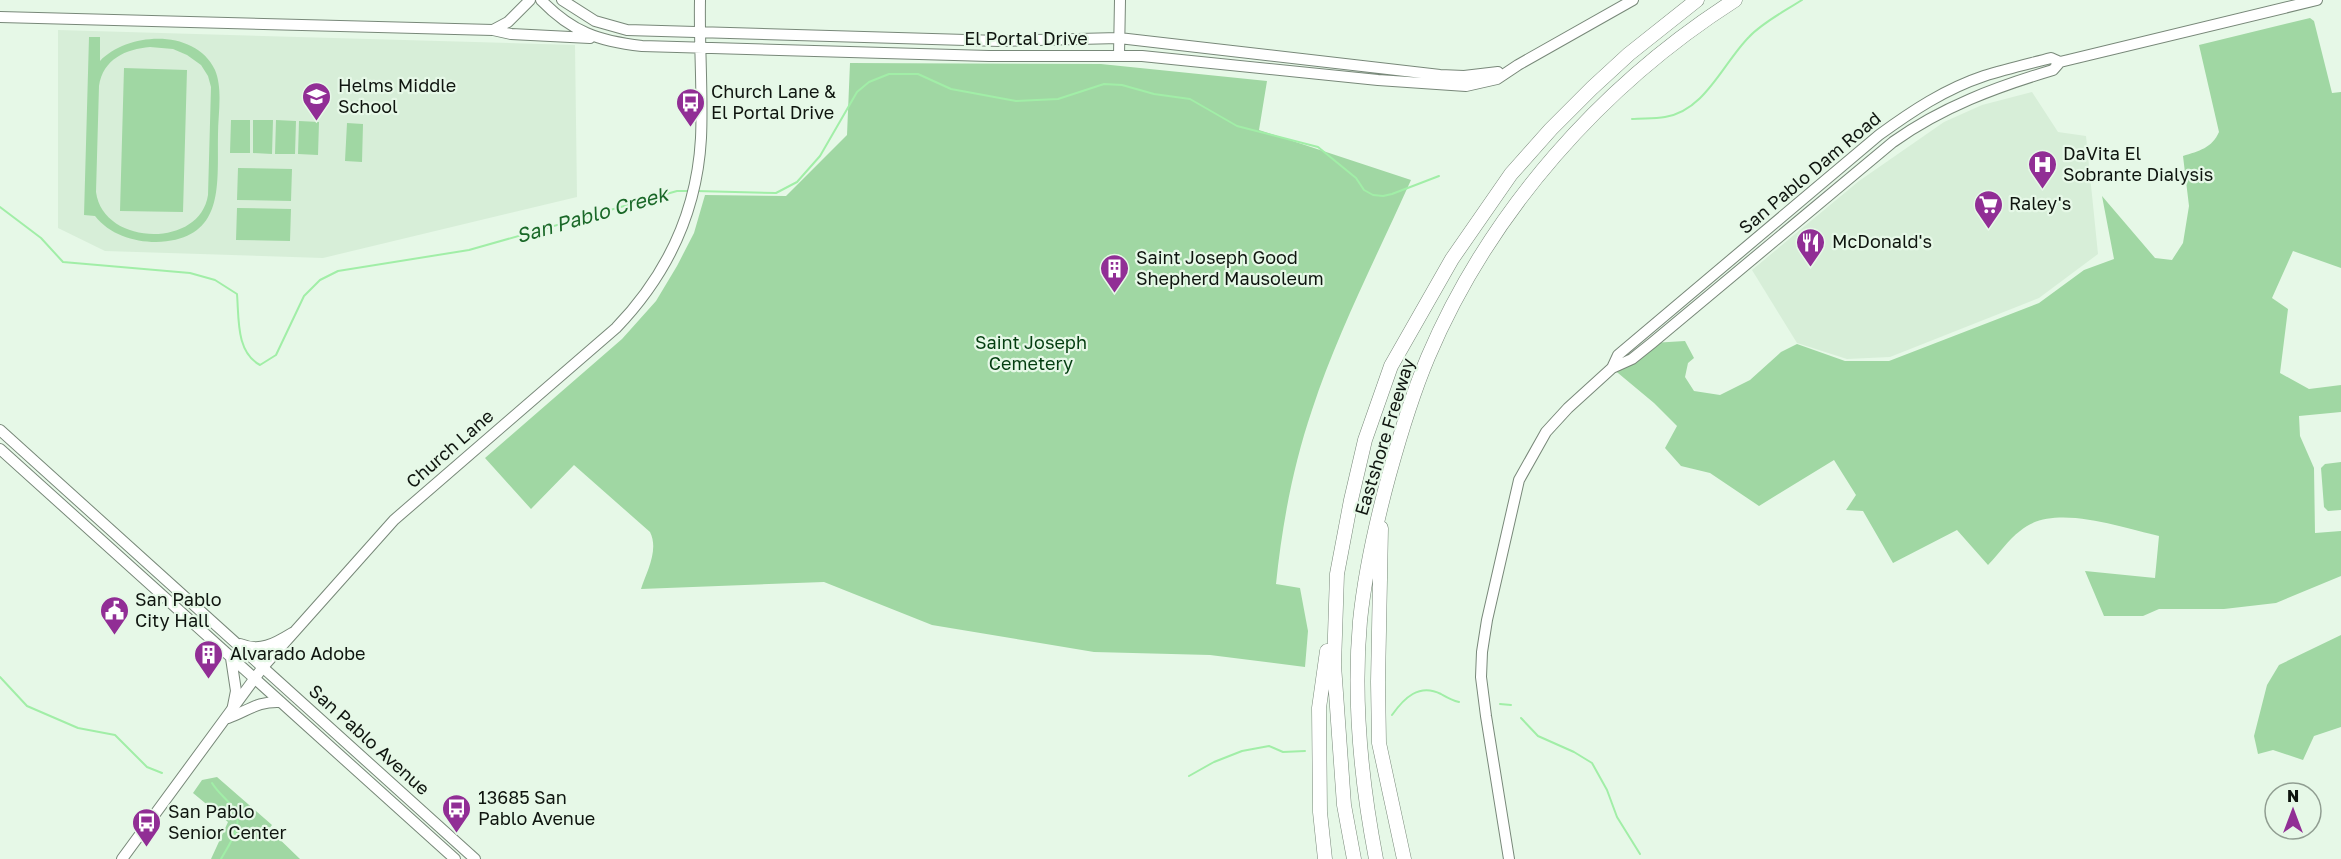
<svg xmlns="http://www.w3.org/2000/svg" width="2341" height="859" viewBox="0 0 2341 859" font-family="'Golos Text',sans-serif">
<style>
.built{fill:#d7eed8}
.green{fill:#a0d7a3;fill-rule:evenodd}
.lines{fill:none;stroke-linecap:round;stroke-linejoin:round}
.stream{stroke:#a1eea7;stroke-width:2}
.secondary-casing{stroke:#788879;stroke-width:12}
.primary-casing{stroke:#788879;stroke-width:12}
.highway-casing{stroke:#788879;stroke-width:15}
.secondary{stroke:#fff;stroke-width:10}
.primary{stroke:#fff;stroke-width:10}
.highway{stroke:#fff;stroke-width:14}
.labels{text-anchor:middle;stroke-width:4.5;stroke-linejoin:round;paint-order:stroke}
.street-label{font-size:18px;fill:#0f150f;stroke:#e6f8e7}
.poi-label{font-size:18px;fill:#0f150f;stroke:#e6f8e7;text-anchor:start}
.park-label{font-size:18px;fill:#043d10;stroke:#e6f8e7}
.water-label{font-size:20px;font-style:italic;fill:#1a6828;stroke:#e6f8e7}
</style>
<rect width="100%" height="100%" fill="#e6f8e7"/>
<path class="built" d="M 58,30 L 575,45 L 577,197 L 323,258 L 105,251 L 58,228 Z
M 2032,92 L 2058,132 L 2086,136 L 2098,254 L 2039,298 L 1890,357 L 1847,359 L 1797,343 L 1752,270 L 1859,181 L 1944,122 L 1982,105 Z"/>
<path class="green" d="M 2310,18 L 2314,21 L 2332,93 L 2341,92 L 2341,268 L 2293,251 L 2272,298 L 2288,309 L 2280,373 L 2309,389 L 2341,385 L 2341,412 L 2299,416 L 2300,436 L 2314,468 L 2315,533 L 2341,531 L 2341,576 L 2276,603 L 2224,609 L 2159,609 L 2143,616 L 2104,616 L 2085,571 L 2155,578 L 2159,536 C 2121,528 2053,502 2020,531 C 2008,540 1999,554 1988,565 L 1957,530 L 1893,563 L 1863,511 L 1846,510 L 1856,495 L 1834,460 L 1759,506 L 1710,473 L 1681,466 L 1665,448 L 1677,426 L 1654,403 L 1612,368 L 1652,343 L 1685,341 L 1694,358 L 1688,363 L 1685,377 L 1694,391 L 1720,395 L 1750,380 L 1781,352 L 1797,344 L 1845,361 L 1889,361 L 2039,303 L 2084,270 L 2114,259 L 2102,196 L 2155,258 L 2172,260 L 2183,243 L 2189,206 L 2183,156 C 2199,151 2212,148 2219,132 L 2199,45 Z
M 89,37 L 100,37 L 100,61 C 128,32 195,28 215,70 C 223,89 218,114 218,134 C 217,185 226,240 156,242 C 133,242 109,234 95,216 L 84,215 ZM 150,47 L 173,49 L 187,55 L 201,65 L 208,76 L 211,87 L 208,195 C 200,249 103,246 96,192 L 99,86 C 103,59 126,49 150,47 Z
M 850,63 L 1101,64 L 1267,81 L 1259,130 L 1411,180 C 1377,256 1338,331 1312,410 C 1293,466 1282,525 1276,584 L 1300,588 L 1308,631 L 1305,667 L 1210,655 L 1094,652 L 932,625 L 824,582 L 641,589 C 647,571 659,550 650,532 L 574,465 L 531,509 L 485,458 L 622,339 L 656,301 L 677,266 L 694,233 L 705,195 L 786,196 L 847,135 Z
M 124,68 L 187,70 L 183,212 L 120,211 Z
M 231,120 L 250,120 L 250,153 L 230,153 Z
M 253,120 L 273,120 L 272,154 L 253,153 Z
M 276,120 L 296,121 L 295,154 L 275,154 Z
M 299,121 L 319,122 L 318,155 L 298,154 Z
M 347,123 L 363,124 L 362,162 L 345,161 Z
M 238,168 L 292,169 L 291,201 L 237,200 Z
M 237,208 L 291,209 L 290,241 L 236,240 Z
M 2341,462 L 2341,510 L 2328,511 L 2324,507 L 2321,468 L 2325,464 Z
M 2341,635 L 2341,727 L 2314,736 L 2303,760 L 2273,750 L 2258,754 L 2254,736 L 2267,685 L 2279,665 Z
M 217,777 L 272,825 L 269,829 L 300,859 L 211,859 L 228,822 L 193,793 L 202,780 Z"/>
<g class="lines">
<path class="stream" d="M 1632,119 C 1643,118 1654,119 1665,117 C 1705,111 1723,63 1749,37 C 1763,22 1785,11 1802,0
M 696,191 L 776,193 L 797,182 L 820,156 L 857,92 L 869,82 L 889,74 L 918,74 L 951,89 L 1016,101 L 1058,99 L 1104,84 L 1122,85 L 1154,94 L 1190,99 L 1237,126 L 1318,147 L 1356,178 L 1364,190 L 1373,195 L 1383,196 L 1392,194 L 1439,176
M 0,207 L 41,238 L 63,262 L 190,273 L 215,280 L 237,294 C 239,319 236,352 260,365 L 276,355 L 304,296 L 320,280 L 338,271 L 469,250 L 677,191 L 690,191
M 0,677 L 27,706 L 78,728 L 115,735 L 147,767 L 162,773
M 1500,704 L 1511,705
M 1392,715 C 1404,698 1419,683 1441,694 C 1448,698 1451,700 1459,702
M 1521,718 L 1538,736 L 1574,752 L 1592,763 L 1607,790 L 1617,817 L 1640,854
M 1189,776 L 1214,762 L 1242,751 L 1269,746 L 1283,752 L 1305,751
M 212,783 C 218,793 228,800 234,809 C 245,824 228,846 221,859"/>
<defs>
<path id="secondary" d="M 541,0 C 572,32 598,41 642,46 L 989,56 L 1142,56 L 1378,80 L 1466,86 L 1497,79 L 1518,65 L 1633,0
M 562,0 L 595,21 L 627,30 L 1000,41 L 1119,38 L 1440,75 L 1464,76 L 1498,72
M 0,17 L 493,30 L 511,34 L 590,38
M 493,30 L 508,22 L 530,0
M 1119,55 L 1120,0
M 122,859 L 263,667 L 394,520 L 616,328 C 667,275 697,211 701,138 C 703,93 699,46 700,0"/>
<path id="primary" d="M 1612,368 L 1618,355 L 1879,135 C 1912,111 1945,89 1984,76 C 2006,69 2028,64 2051,58 L 2060,62
M 0,430 L 475,859
M 0,449 L 455,859
M 240,644 C 260,652 274,644 292,633
M 231,658 L 236,691 L 232,711
M 228,718 C 248,711 257,701 280,702
M 1509,859 L 1486,716 L 1481,677 L 1482,652 L 1487,620 L 1519,480 L 1546,432 L 1568,408 L 1612,368 L 1632,359 L 1652,343 L 1893,142 C 1942,107 1996,87 2053,70 L 2060,62 L 2317,0"/>
<path id="highway" d="M 1381,528 L 1378,682 L 1379,743 L 1404,859
M 1325,859 L 1320,812 L 1319,708 L 1327,651
M 1354,859 L 1344,805 L 1334,665 L 1337,574 L 1351,500 L 1365,440 L 1391,366 L 1452,259 L 1511,174 L 1551,129 L 1592,88 L 1629,54 L 1697,0
M 1376,859 C 1361,781 1353,700 1360,621 C 1365,572 1376,523 1389,475 C 1400,435 1412,395 1428,357 C 1490,211 1602,85 1735,0"/>
</defs>
<use href="#secondary" class="secondary-casing"/>
<use href="#primary" class="primary-casing"/>
<use href="#highway" class="highway-casing"/>
<use href="#secondary" class="secondary"/>
<use href="#primary" class="primary"/>
<use href="#highway" class="highway"/>
</g>
<defs>
<symbol id="school-pin" viewBox="-11 -11 22 30"><path d="M0 17L-7.5 6A9.5 9.5 0 1 1 7.5 6Z" fill="#912e95" stroke="#e6f8e7"/><path d="M0-5L7-2L0 1L-7-2ZM-4 1L0 2.5L4 1V4Q0 6-4 4Z" fill="#fff"/></symbol>
<symbol id="bus-pin" viewBox="-11 -11 22 30"><path d="M0 17L-7.5 6A9.5 9.5 0 1 1 7.5 6Z" fill="#912e95" stroke="#e6f8e7"/><path d="M-5-6H5V4H4V6H2V4H-2V6H-4V4H-5ZM-3.5-4V0h7V-4ZM-3.5 1.2v1.5H-2V1.2ZM2 1.2v1.5H3.5V1.2Z" fill="#fff"/></symbol>
<symbol id="hospital-pin" viewBox="-11 -11 22 30"><path d="M0 17L-7.5 6A9.5 9.5 0 1 1 7.5 6Z" fill="#912e95" stroke="#e6f8e7"/><path d="M-5-5h3v3.5h4V-5h3V5h-3V1.5h-4V5h-3Z" fill="#fff"/></symbol>
<symbol id="supermarket-pin" viewBox="-11 -11 22 30"><path d="M0 17L-7.5 6A9.5 9.5 0 1 1 7.5 6Z" fill="#912e95" stroke="#e6f8e7"/><path d="M-6-5.5h2.5l.6 2H6L4.5 2H-2.5L-4.4-4H-6ZM-1.5 3.2a1.3 1.3 0 1 0 .1 0ZM3 3.2a1.3 1.3 0 1 0 .1 0Z" fill="#fff"/></symbol>
<symbol id="restaurant-pin" viewBox="-11 -11 22 30"><path d="M0 17L-7.5 6A9.5 9.5 0 1 1 7.5 6Z" fill="#912e95" stroke="#e6f8e7"/><path d="M-5-6h1v4h1v-4h1v4h1v-4h1v5L-1.5 .5V6h-2V.5L-5-1ZM5-6V6H3V1.5H1.5Q1.5-4 5-6Z" fill="#fff"/></symbol>
<symbol id="building-pin" viewBox="-11 -11 22 30"><path d="M0 17L-7.5 6A9.5 9.5 0 1 1 7.5 6Z" fill="#912e95" stroke="#e6f8e7"/><path d="M-4-6H4V6H1V3H-1V6H-4ZM-2.5-4.3h1.7v1.8h-1.7ZM.8-4.3h1.7v1.8H.8ZM-2.5-1h1.7V.8h-1.7ZM.8-1h1.7V.8H.8Z" fill="#fff"/></symbol>
<symbol id="civic-pin" viewBox="-11 -11 22 30"><path d="M0 17L-7.5 6A9.5 9.5 0 1 1 7.5 6Z" fill="#912e95" stroke="#e6f8e7"/><path d="M-.6-6.5H3V-4.5H.6V-3L4-1V1h2V6H-6V1h2V-1L-.6-3ZM-1.2 2.5V6h2.4V2.5Z" fill="#fff"/></symbol>
</defs>
<g fill-rule="evenodd">
<use href="#school-pin" x="300" y="80" width="33" height="45"/>
<use href="#bus-pin" x="674" y="86" width="33" height="45"/>
<use href="#hospital-pin" x="2026" y="148" width="33" height="45"/>
<use href="#supermarket-pin" x="1972" y="188" width="33" height="45"/>
<use href="#restaurant-pin" x="1794" y="226" width="33" height="45"/>
<use href="#building-pin" x="1098" y="252" width="33" height="45"/>
<use href="#civic-pin" x="98" y="594" width="33" height="45"/>
<use href="#building-pin" x="192" y="638" width="33" height="45"/>
<use href="#bus-pin" x="440" y="792" width="33" height="45"/>
<use href="#bus-pin" x="130" y="806" width="33" height="45"/>
</g>
<g class="labels">
<g class="street-label">
<text x="1026" y="45">El Portal Drive</text>
<text transform="translate(1810 173) rotate(-40)" y="6">San Pablo Dam Road</text>
<text transform="translate(1385 437) rotate(-73)" y="6">Eastshore Freeway</text>
<text transform="translate(450 449) rotate(-41)" y="6">Church Lane</text>
<text transform="translate(369 740) rotate(42)" y="6">San Pablo Avenue</text>
</g>
<g class="poi-label">
<text x="338" y="92">Helms Middle<tspan x="338" dy="21">School</tspan></text>
<text x="711" y="98">Church Lane &amp;<tspan x="711" dy="21">El Portal Drive</tspan></text>
<text x="2063" y="160">DaVita El<tspan x="2063" dy="21">Sobrante Dialysis</tspan></text>
<text x="2009" y="210">Raley's</text>
<text x="1832" y="248">McDonald's</text>
<text x="1136" y="264">Saint Joseph Good<tspan x="1136" dy="21">Shepherd Mausoleum</tspan></text>
<text x="135" y="606">San Pablo<tspan x="135" dy="21">City Hall</tspan></text>
<text x="230" y="660">Alvarado Adobe</text>
<text x="478" y="804">13685 San<tspan x="478" dy="21">Pablo Avenue</tspan></text>
<text x="168" y="818">San Pablo<tspan x="168" dy="21">Senior Center</tspan></text>
</g>
<g class="park-label">
<text x="1031" y="349">Saint Joseph<tspan x="1031" dy="21">Cemetery</tspan></text>
</g>
<g class="water-label">
<text transform="translate(592 215) rotate(-16)" y="7">San Pablo Creek</text>
</g>
</g>
<g transform="translate(2293 811)"><circle r="28" fill="#e6f8e7" stroke="#909d91" stroke-width="1.5"/>
<path d="M0-4.5L10 22L0 15L-10 22Z" fill="#912e95"/>
<text y="-9" font-size="16" font-weight="bold" text-anchor="middle" fill="#0f150f">N</text>
</g>
</svg>
